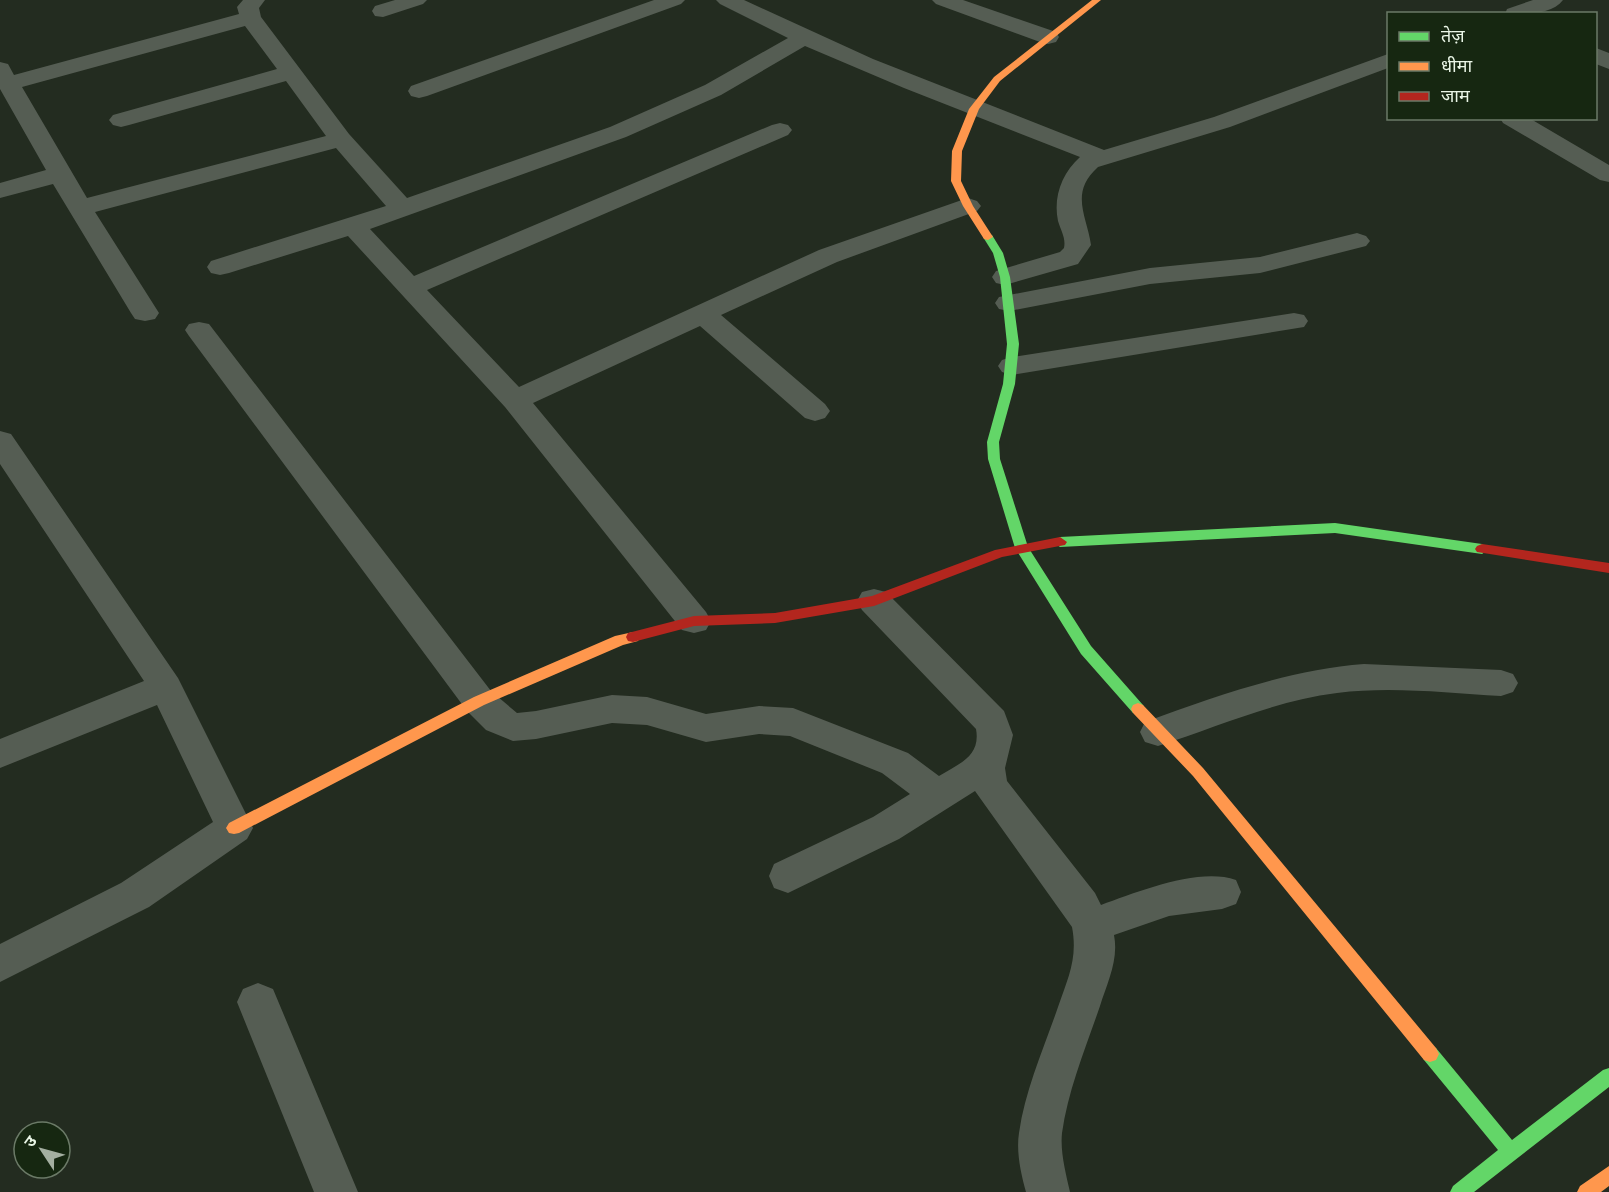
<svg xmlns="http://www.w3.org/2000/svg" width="1609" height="1192" viewBox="0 0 1609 1192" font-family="Roboto,'Noto Sans Devanagari',sans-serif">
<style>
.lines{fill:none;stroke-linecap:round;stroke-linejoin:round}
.street{fill:#555d53;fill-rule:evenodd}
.fast{fill:#63d668;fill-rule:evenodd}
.slow{fill:#ff974d;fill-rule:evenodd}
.jam{fill:#b3261e;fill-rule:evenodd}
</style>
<rect width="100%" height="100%" fill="#232c20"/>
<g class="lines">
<path class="street" d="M 243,0 L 265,0 L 259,8 L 261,17 L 349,134 L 407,198 L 610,127 L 705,85 L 788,38 L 720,4 L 716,0 L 744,0 L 873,59 L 1104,150 L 1214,117 L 1388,54 L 1388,68 L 1230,127 L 1098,167 C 1069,193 1087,216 1091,245 L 1078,264 L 1005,285 L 996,283 L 992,277 L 996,271 L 1060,252 L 1064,248 C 1066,238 1061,231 1058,221 C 1053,197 1062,173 1080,157 L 904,88 L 805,46 L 721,95 L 626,137 L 370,229 L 414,276 L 772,125 L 780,123 L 788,125 L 792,130 L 788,135 L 427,290 L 519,387 L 819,250 L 959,201 L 968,198 L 977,201 L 981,206 L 977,211 L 837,262 L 721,315 L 825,404 L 830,411 L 825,418 L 815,421 L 805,418 L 700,326 L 533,403 L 706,612 L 711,621 L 706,630 L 694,633 L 682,630 L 505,407 L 348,236 L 229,273 L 220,275 L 211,273 L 207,267 L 211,261 L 386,206 L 336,148 L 95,212 L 159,313 L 155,319 L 145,321 L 135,319 L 131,313 L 53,184 L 0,198 L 0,183 L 46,170 L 0,89 L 0,62 L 8,64 L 14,75 L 239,14 L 237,7 ZM 245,26 L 277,69 L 113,115 L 109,120 L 113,125 L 121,127 L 129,125 L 286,81 L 326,136 L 87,198 L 22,87 Z
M 395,0 L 427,0 L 423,4 L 383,17 L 375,16 L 372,11 L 375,6 Z
M 654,0 L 685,0 L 681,4 L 427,96 L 419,98 L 411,96 L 408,91 L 411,86 Z
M 932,0 L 963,0 L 1056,32 L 1059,37 L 1056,42 L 1048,44 L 1040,42 L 936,4 Z
M 1533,0 L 1563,0 C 1551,16 1522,14 1505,14 L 1507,9 Z
M 1596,48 L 1609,53 L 1609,69 L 1596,64 Z
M 1500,118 L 1529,118 L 1609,165 L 1609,182 L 1600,180 L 1503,123 Z
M 1357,233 L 1366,236 L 1370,241 L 1366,246 L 1260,273 L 1150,284 L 1009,311 L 999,309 L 995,303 L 999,297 L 1009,295 L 1150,268 L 1260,257 Z
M 1294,313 L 1304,315 L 1308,321 L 1304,327 L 1012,375 L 1002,372 L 998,366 L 1002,360 L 1012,357 Z
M 199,322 L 209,324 L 491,691 L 517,713 L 536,711 L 612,695 L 647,697 L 706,714 L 759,706 L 793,708 L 908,753 L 939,776 C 959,764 981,756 976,729 L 862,610 L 857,601 L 862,592 L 874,589 L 886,592 L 1004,711 L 1013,735 L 1005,768 L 1007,781 L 1095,893 L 1101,905 C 1138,892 1198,867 1236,880 L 1241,892 L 1236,904 L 1222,909 L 1169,916 L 1114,935 C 1119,960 1107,983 1100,1006 C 1086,1047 1068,1090 1062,1133 C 1060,1152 1066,1174 1070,1192 L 1026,1192 C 1021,1174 1016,1152 1019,1133 C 1025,1090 1044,1048 1058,1007 C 1068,978 1078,958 1072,927 L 975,791 L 899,839 L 788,893 L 774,888 L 769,876 L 774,864 L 873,817 L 910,794 L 882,773 L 790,736 L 759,734 L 706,742 L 647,725 L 612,723 L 536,739 L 513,741 L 486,730 L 467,711 L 189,336 L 185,330 L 189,324 Z
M 0,431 L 11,434 L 178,678 L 253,828 L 247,839 L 149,907 L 0,982 L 0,944 L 121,883 L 213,822 L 157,705 L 0,768 L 0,739 L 144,681 L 0,464 Z
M 1364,664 L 1501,670 L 1513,674 L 1518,683 L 1513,692 L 1501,696 C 1447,693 1391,686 1337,693 C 1274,701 1217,727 1158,746 L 1145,742 L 1140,732 L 1145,722 C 1217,696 1288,670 1364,664 Z
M 258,983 L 273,989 L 358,1192 L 314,1192 L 237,1002 L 243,989 Z"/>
<path class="fast" d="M 988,234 L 992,235 L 1003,253 L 1010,277 L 1019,344 L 1015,384 L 999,442 L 1000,459 L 1028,547 L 1091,646 L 1143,705 L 1145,709 L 1143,713 L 1133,713 L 1081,654 L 1015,548 L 988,459 L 987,442 L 1003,384 L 1007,344 L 1000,277 L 993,253 L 983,237 Z
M 1335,523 L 1482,544 L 1489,549 L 1482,554 L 1335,533 L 1060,547 L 1053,542 L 1060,537 Z
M 1430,1046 L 1436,1048 L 1512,1140 L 1603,1070 L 1609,1068 L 1609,1087 L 1474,1192 L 1450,1192 L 1453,1186 L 1498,1150 L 1424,1060 L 1421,1054 L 1424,1048 Z"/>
<path class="slow" d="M 1092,0 L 1101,0 L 1000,81 L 979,109 L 962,151 L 961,181 L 973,206 L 993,237 L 988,240 L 984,239 L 963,206 L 951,181 L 952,151 L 969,109 L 994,77 Z
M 633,632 L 638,633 L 640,637 L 638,641 L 623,645 L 484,705 L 239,833 L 234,834 L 229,833 L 226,828 L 229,823 L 474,697 L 615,636 Z
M 1138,703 L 1143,705 L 1203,768 L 1436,1048 L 1439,1054 L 1436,1060 L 1430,1062 L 1424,1060 L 1193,776 L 1133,713 L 1131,709 L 1133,705 Z
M 1609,1166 L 1609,1186 L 1601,1192 L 1577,1192 L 1580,1186 Z"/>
<path class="jam" d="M 1060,537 L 1067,542 L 1065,545 L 1002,557 L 874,606 L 775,623 L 694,626 L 633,642 L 628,641 L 626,637 L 628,633 L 694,616 L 775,613 L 872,596 L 995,550 Z
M 1482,544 L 1609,563 L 1609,573 L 1477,552 L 1475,549 L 1477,546 Z"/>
</g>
<rect x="1387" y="12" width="210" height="108" fill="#162711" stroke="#6b7a67" stroke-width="1.5"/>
<rect x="1399" y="32" width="30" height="9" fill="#63d668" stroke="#6b7a67" stroke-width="1.5"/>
<text x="1441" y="42" font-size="18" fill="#eaf6e7">तेज़</text>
<rect x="1399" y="62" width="30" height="9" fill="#ff974d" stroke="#6b7a67" stroke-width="1.5"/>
<text x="1441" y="72" font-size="18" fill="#eaf6e7">धीमा</text>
<rect x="1399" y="92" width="30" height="9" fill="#b3261e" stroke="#6b7a67" stroke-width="1.5"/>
<text x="1441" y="102" font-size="18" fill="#eaf6e7">जाम</text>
<g transform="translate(42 1150) rotate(306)"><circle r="28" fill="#162711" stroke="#6b7a67" stroke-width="1.5"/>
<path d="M0-4.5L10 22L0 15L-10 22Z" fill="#a4afa1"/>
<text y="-9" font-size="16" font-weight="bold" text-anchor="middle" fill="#eaf6e7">उ</text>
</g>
</svg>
